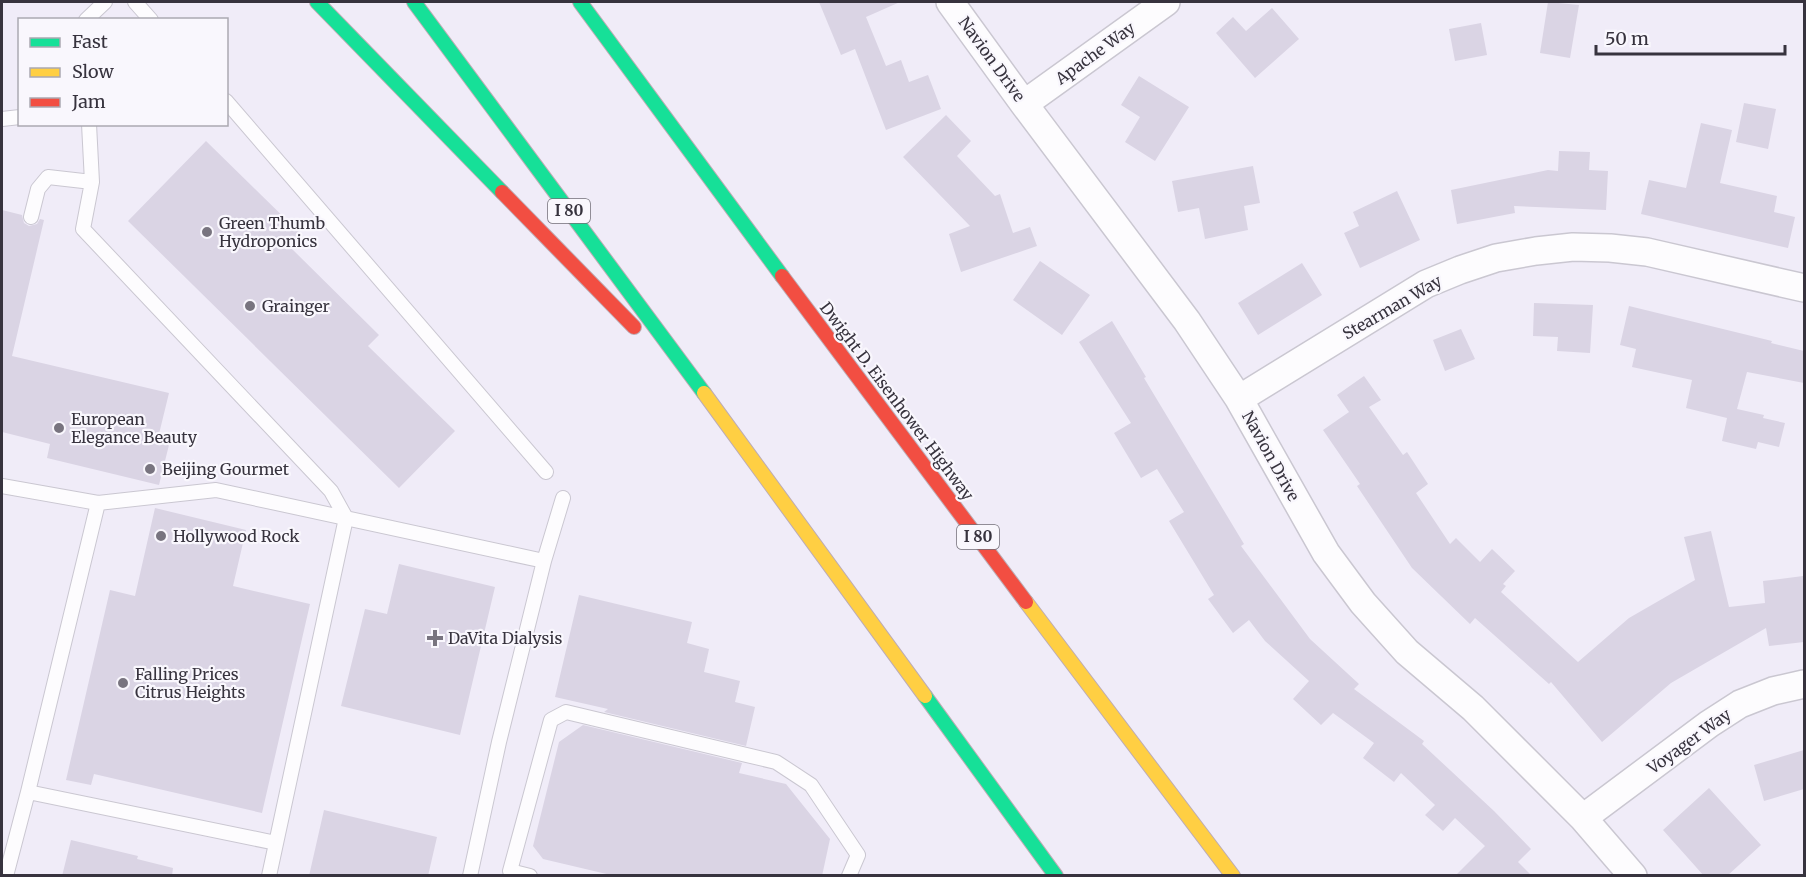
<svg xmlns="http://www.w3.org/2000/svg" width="1806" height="877" viewBox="0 0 1806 877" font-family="Merriweather,serif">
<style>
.building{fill:#dad4e4}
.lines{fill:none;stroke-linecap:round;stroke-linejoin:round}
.lane-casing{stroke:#cac7d1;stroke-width:16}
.street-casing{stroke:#cac7d1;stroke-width:30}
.fast-casing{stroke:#bdacb4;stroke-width:16}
.slow-casing{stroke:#bdacb4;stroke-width:16}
.jam-casing{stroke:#bdacb4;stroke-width:16}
.lane{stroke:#fdfcfe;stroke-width:14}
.street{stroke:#fdfcfe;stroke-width:27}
.fast{stroke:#16e098;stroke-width:14}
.slow{stroke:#ffcf43;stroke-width:14}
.jam{stroke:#f24e42;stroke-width:14}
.poi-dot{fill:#78747f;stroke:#f9f7fd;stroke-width:2}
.labels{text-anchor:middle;stroke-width:4.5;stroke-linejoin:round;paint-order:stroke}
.shield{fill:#f9f7fd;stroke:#716e77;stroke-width:1.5}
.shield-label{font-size:15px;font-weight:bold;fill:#37333e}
.street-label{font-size:16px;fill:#37333e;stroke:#f9f7fd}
.poi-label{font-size:16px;fill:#37333e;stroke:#f9f7fd;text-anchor:start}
</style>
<rect width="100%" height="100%" fill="#f0ecf8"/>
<path class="building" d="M 819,2 L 900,2 L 866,17 L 886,66 L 901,60 L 909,82 L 928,75 L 941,109 L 886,130 L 855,49 L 841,55 Z
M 1548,2 L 1579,5 L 1570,58 L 1540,53 Z
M 1272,8 L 1299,39 L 1255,78 L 1216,33 L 1233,17 L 1246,31 Z
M 1481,23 L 1487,55 L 1455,61 L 1449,29 Z
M 1139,76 L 1189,107 L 1155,161 L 1125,142 L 1140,117 L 1121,105 Z
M 1744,103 L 1776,109 L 1768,149 L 1736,142 Z
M 946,115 L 971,141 L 957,156 L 995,196 L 1000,194 L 1013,233 L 1030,227 L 1037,246 L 961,272 L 949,234 L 970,226 L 903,157 Z
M 1701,123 L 1732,130 L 1720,183 L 1777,196 L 1774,212 L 1795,217 L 1788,248 L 1641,214 L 1649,180 L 1686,188 Z
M 206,141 L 302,235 L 290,247 L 379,335 L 368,346 L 455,431 L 399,488 L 128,221 Z
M 1559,151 L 1590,152 L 1589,170 L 1608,171 L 1606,210 L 1514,206 L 1515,213 L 1457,224 L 1451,190 L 1548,170 L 1558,171 Z
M 1253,166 L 1260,203 L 1244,206 L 1248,230 L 1205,239 L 1199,208 L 1178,212 L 1172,181 Z
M 1397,191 L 1420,240 L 1360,268 L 1344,233 L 1359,226 L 1353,212 Z
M 2,210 L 22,215 L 24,223 L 29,226 L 37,224 L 40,219 L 44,220 L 12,356 L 169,393 L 159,434 L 171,437 L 159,485 L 47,458 L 50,444 L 2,432 Z
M 1040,261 L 1090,295 L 1062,335 L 1013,300 Z
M 1302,263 L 1322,295 L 1258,335 L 1238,303 Z
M 1534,303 L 1593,305 L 1590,353 L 1557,351 L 1558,337 L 1533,336 Z
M 1629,306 L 1772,341 L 1771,343 L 1804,351 L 1804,383 L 1747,372 L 1737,409 L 1764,415 L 1763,418 L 1785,423 L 1779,447 L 1758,442 L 1756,449 L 1722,441 L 1727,418 L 1686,408 L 1692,380 L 1632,367 L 1636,349 L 1620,345 Z
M 1112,321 L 1146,377 L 1144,378 L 1244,544 L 1241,546 L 1310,639 L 1359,684 L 1354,689 L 1424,741 L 1422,744 L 1494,811 L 1531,849 L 1518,862 L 1532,876 L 1455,876 L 1485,846 L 1455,818 L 1443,831 L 1425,815 L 1435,805 L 1401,773 L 1394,782 L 1363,758 L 1374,743 L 1333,713 L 1321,725 L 1293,699 L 1309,681 L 1265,641 L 1249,620 L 1233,633 L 1208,599 L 1214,595 L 1169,521 L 1184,512 L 1157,469 L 1141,478 L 1114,433 L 1131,423 L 1079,342 Z
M 1461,329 L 1475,359 L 1445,371 L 1433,340 Z
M 1364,376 L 1381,400 L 1369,407 L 1403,455 L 1407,452 L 1428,484 L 1416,493 L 1450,544 L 1456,538 L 1480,562 L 1492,549 L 1515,571 L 1503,584 L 1506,586 L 1501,592 L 1578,662 L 1629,618 L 1695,580 L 1684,537 L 1711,531 L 1729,607 L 1765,603 L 1763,581 L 1803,576 L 1804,592 L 1804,642 L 1769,646 L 1766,628 L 1671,683 L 1602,742 L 1551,682 L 1549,684 L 1475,618 L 1470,624 L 1412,568 L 1357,486 L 1360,484 L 1323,430 L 1349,412 L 1337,395 Z
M 155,508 L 246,530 L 233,586 L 310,604 L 262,813 L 94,774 L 91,785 L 66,780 L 110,590 L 135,596 Z
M 399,564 L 495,587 L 460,735 L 341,706 L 365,609 L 387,614 Z
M 579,595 L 692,622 L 687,643 L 709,649 L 704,672 L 740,681 L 735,702 L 755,707 L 746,746 L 604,712 L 608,709 L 555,697 Z
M 583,725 L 742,763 L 739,773 L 786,784 L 830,839 L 822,876 L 615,876 L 543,859 L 533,846 L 559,742 Z
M 1804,750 L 1804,789 L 1764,801 L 1754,765 Z
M 1709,788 L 1761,845 L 1727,876 L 1704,876 L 1663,830 Z
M 324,810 L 437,837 L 428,876 L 309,876 Z
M 71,840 L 138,856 L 137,859 L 173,868 L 172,876 L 62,876 Z"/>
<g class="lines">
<defs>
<path id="lane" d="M 135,2 L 151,20
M 86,20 L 105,2
M 226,101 L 546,472
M 2,119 L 20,117
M 89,124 L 92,182 L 83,229 L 331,491 L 346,518 L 269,876
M 31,217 L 38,189 L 48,177 L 92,182
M 2,486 L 98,503 L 216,490 L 544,561 L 499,742 L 470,876
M 544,561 L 563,498
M 28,792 L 276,843
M 6,876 L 28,792 L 98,503
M 530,876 L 510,871 L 551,720 L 566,712 L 776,762 L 811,785 L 858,855 L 849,876"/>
<path id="street" d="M 950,2 L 1024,104 L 1187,321 L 1239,399 L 1326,553 L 1363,603 L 1407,652 L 1473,708 L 1583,818 L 1633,876
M 1024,104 L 1166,2
M 1239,399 L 1426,284 L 1460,270 L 1496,258 L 1536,251 L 1573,247 L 1610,248 L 1647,252 L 1804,288
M 1583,818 L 1709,724 L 1740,704 L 1773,691 L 1804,684"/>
<path id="fast" d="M 317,2 L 502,192
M 414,2 L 704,393
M 580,2 L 782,276
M 925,696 L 1056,876"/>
<path id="slow" d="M 704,393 L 925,696
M 1026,602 L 1233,876"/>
<path id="jam" d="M 502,192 L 634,327
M 782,276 L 1026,602"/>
</defs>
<use href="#lane" class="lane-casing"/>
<use href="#street" class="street-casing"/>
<use href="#fast" class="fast-casing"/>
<use href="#slow" class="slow-casing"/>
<use href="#jam" class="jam-casing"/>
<use href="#lane" class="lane"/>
<use href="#street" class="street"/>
<use href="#fast" class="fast"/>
<use href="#slow" class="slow"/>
<use href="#jam" class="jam"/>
</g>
<g class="poi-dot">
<circle cx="207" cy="232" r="6"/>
<circle cx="250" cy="306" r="6"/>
<circle cx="59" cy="428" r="6"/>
<circle cx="150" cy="469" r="6"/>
<circle cx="161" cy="536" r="6"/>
<path d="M432 629h6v6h6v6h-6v6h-6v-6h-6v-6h6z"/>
<circle cx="123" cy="683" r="6"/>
</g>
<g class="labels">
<g class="shield">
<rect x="548" y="199" width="42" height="24" rx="4.5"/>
<rect x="957" y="525" width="42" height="24" rx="4.5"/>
</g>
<g class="shield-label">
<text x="569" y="216">I 80</text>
<text x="978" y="542">I 80</text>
</g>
<g class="street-label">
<text transform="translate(1095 53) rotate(-36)" y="6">Apache Way</text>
<text transform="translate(992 59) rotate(54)" y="6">Navion Drive</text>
<text transform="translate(1392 307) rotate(-30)" y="6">Stearman Way</text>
<text transform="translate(897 401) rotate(53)" y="6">Dwight D. Eisenhower Highway</text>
<text transform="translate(1271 456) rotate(61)" y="6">Navion Drive</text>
<text transform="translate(1689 741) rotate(-36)" y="6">Voyager Way</text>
</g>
<g class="poi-label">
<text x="219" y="229">Green Thumb<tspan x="219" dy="18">Hydroponics</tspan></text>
<text x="262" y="312">Grainger</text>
<text x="71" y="425">European<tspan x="71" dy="18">Elegance Beauty</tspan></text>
<text x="162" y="475">Beijing Gourmet</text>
<text x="173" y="542">Hollywood Rock</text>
<text x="448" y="644">DaVita Dialysis</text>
<text x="135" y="680">Falling Prices<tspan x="135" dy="18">Citrus Heights</tspan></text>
</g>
</g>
<rect width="1806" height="877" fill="none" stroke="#37333e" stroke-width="6"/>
<rect x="18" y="18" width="210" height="108" fill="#f9f7fd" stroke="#aba9b1" stroke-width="1.5"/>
<rect x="30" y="38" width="30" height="9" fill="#16e098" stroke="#aba9b1" stroke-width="1.5"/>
<text x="72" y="48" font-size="18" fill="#37333e">Fast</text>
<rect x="30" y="68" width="30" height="9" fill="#ffcf43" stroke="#aba9b1" stroke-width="1.5"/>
<text x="72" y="78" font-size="18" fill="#37333e">Slow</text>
<rect x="30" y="98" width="30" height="9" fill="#f24e42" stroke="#aba9b1" stroke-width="1.5"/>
<text x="72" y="108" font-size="18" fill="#37333e">Jam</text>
<path d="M1596 45v9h189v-9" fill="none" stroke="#37333e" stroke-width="3"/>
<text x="1605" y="45" font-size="18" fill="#37333e" stroke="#f9f7fd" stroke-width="4.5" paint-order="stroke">50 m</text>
</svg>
